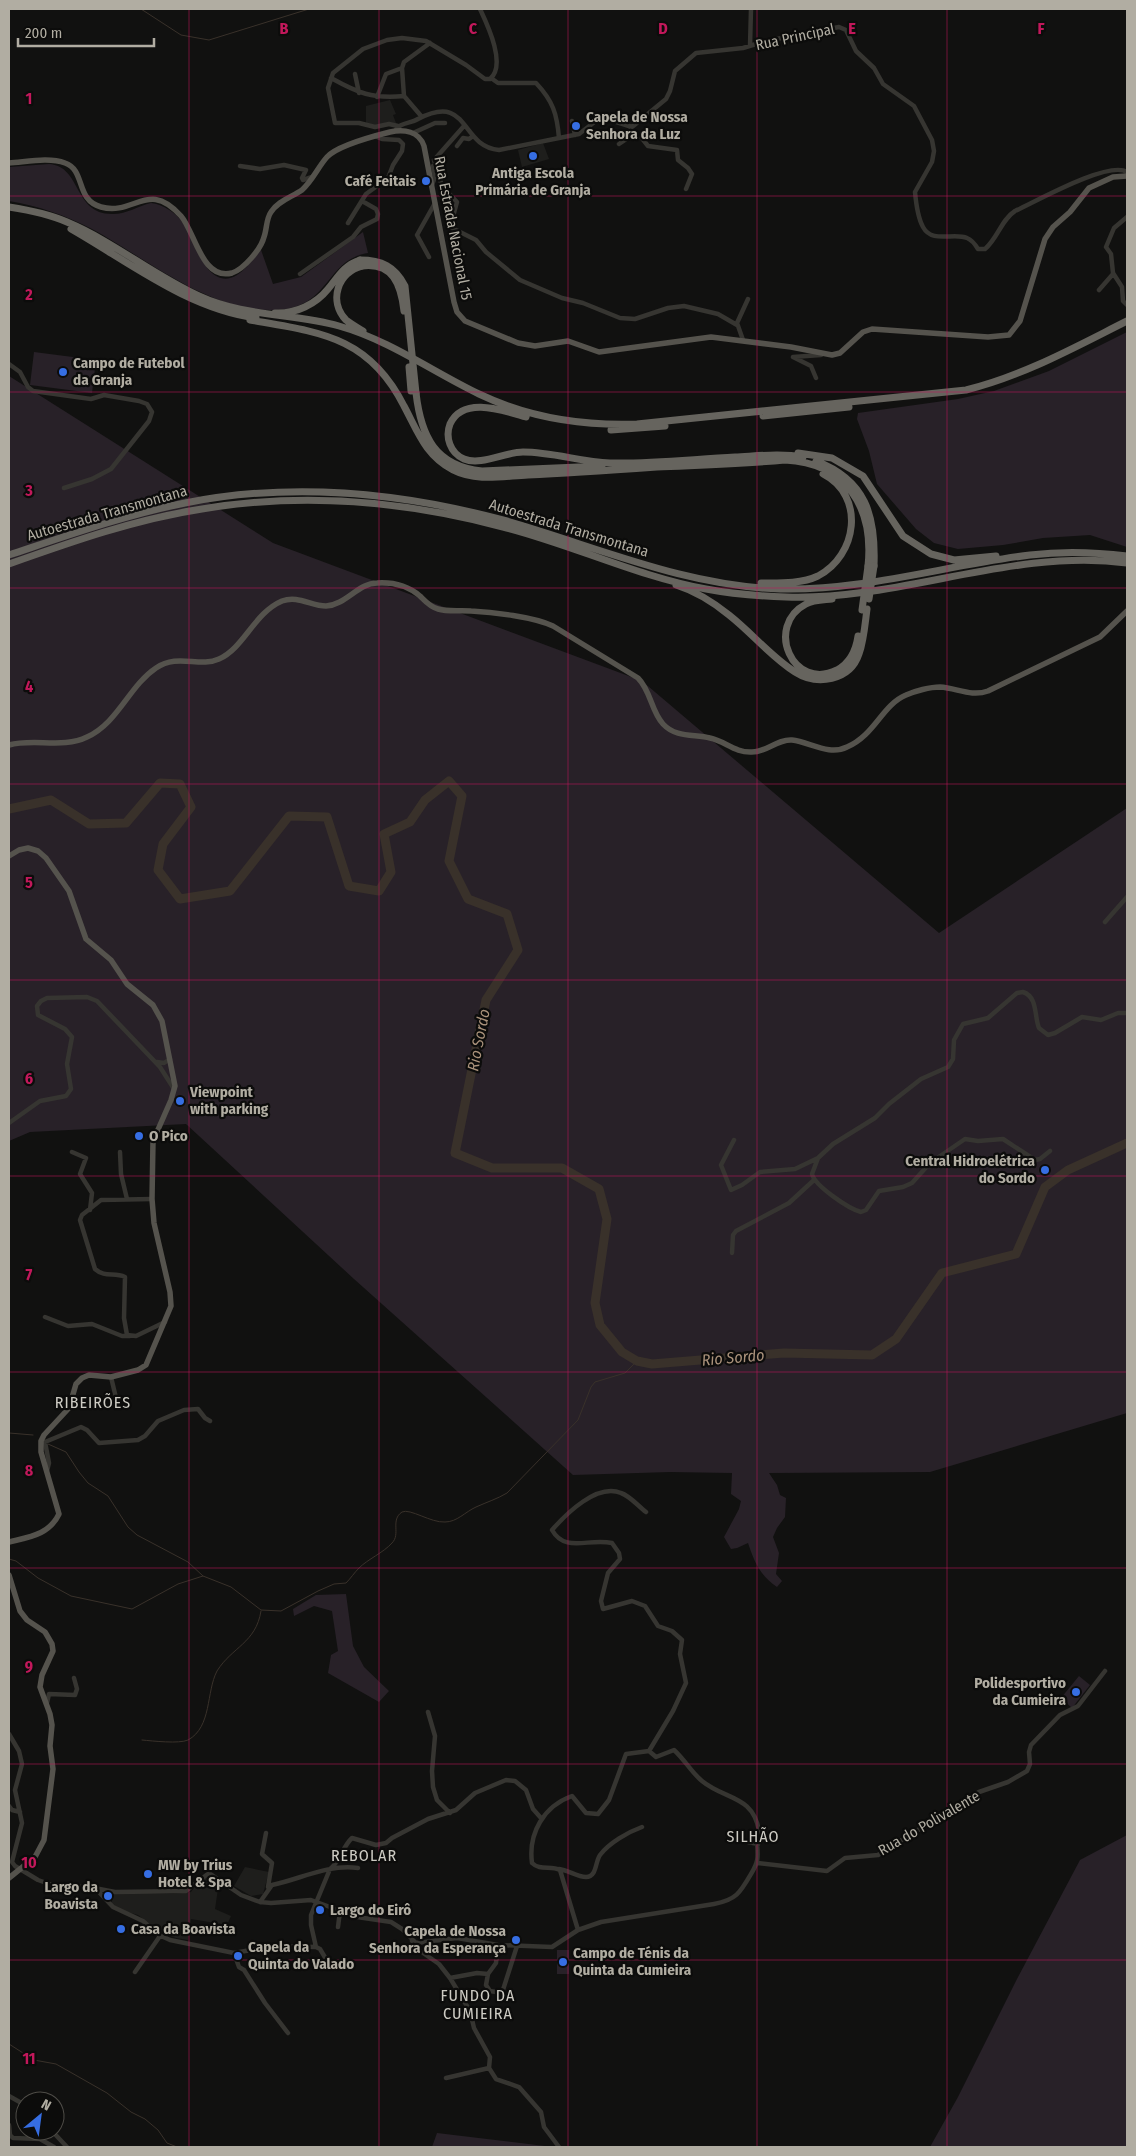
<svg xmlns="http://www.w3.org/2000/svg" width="1136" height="2156" viewBox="0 0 1136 2156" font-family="'Fira Sans Condensed',sans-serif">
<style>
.built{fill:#1e1e1c}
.green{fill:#282128}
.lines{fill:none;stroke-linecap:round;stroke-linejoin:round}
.stream{stroke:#39312a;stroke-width:1}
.river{stroke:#39312a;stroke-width:9}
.minor{stroke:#363531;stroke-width:4.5}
.major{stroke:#55534d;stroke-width:5.5}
.highway{stroke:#66645e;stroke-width:7}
.highway-bridge{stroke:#66645e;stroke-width:7}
.grid{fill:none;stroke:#c2185b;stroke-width:1;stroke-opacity:0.55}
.poi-dot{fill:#366ee3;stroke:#0c0c0b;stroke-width:2}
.labels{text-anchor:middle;stroke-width:4.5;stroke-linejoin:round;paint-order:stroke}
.street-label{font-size:15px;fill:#b1ada2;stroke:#0c0c0b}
.poi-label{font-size:15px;font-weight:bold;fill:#b1ada2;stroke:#0c0c0b;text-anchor:start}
.water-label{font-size:16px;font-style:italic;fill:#aa927b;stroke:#0c0c0b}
.neighbourhood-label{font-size:16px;letter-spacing:1px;fill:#cdcbc3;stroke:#0c0c0b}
.grid-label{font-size:16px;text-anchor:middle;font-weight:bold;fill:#c2185b;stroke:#0c0c0b;stroke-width:4.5;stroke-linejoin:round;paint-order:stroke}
</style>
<rect width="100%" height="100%" fill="#111110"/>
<path class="built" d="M 390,100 L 396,114 L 393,115 L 396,123 L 375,126 L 366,123 L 366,106 Z
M 543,143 L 549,159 L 522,167 L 518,150 Z
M 245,1867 L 269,1872 L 263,1894 L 251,1896 L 234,1886 Z
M 210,1876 L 219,1882 L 215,1909 L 231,1916 L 227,1925 L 191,1919 L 188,1940 L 176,1938 L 162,1933 L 138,1915 L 120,1910 L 111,1904 L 114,1893 L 173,1894 L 191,1892 L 199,1881 Z"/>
<path class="green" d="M 49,164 C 82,166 73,215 113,214 C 127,214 138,206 151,203 C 163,204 176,213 183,223 C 194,239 207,293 237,275 C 246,269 254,258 261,250 L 273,284 L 301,277 L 363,232 L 368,253 C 328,259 329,303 286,309 C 217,319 148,259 92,229 C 65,215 38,206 9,201 L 9,167 Z
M 1127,332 L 1127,547 L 1090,535 L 1043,538 L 1003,545 L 958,549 L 934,543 L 916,529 L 877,484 L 869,451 L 857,419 L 858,413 L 958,399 L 994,391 L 1049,371 Z
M 34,352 L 96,360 L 92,393 L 30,385 Z
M 9,376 L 273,543 L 642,681 L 939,933 L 1127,808 L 1127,1413 L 930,1472 L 769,1473 L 777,1485 L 780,1495 L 786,1498 L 785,1517 L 777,1528 L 773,1537 L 779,1553 L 776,1574 L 782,1581 L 777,1587 C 760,1576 754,1561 748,1543 L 737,1548 L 731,1549 L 724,1537 L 739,1509 L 741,1501 L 731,1494 L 732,1473 L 670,1472 L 573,1475 L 354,1279 L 186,1124 L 30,1132 L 9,1141 Z
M 346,1594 L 353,1646 L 364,1667 L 389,1691 L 379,1702 L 328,1673 L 331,1655 L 338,1651 L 332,1611 L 314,1606 L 294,1616 L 293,1609 L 316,1595 Z
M 1079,1676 L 1090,1685 L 1072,1708 L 1061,1698 Z
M 1127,1835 L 1127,2147 L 930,2147 L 958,2097 L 1017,1979 L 1080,1860 Z
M 557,1950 L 569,1950 L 569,1974 L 557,1974 Z
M 437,2133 L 553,2147 L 432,2147 Z"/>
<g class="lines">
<path class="stream" d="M 141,9 L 181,35 L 209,40 L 309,9
M 9,1433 L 33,1435
M 48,1444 L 66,1452 L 79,1472 L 88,1483 L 108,1496 L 128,1527 L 137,1535 L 188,1562 L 203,1576
M 9,1559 L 16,1561 L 38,1578 L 71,1596 L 132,1609 L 178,1584 L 203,1576 L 231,1587 L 261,1610 L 281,1611 L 318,1591 L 334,1584 L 346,1583 C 351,1578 354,1573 359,1568 C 368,1559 383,1553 392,1543 C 401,1534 390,1520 402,1512 C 410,1508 431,1523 445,1522 C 457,1522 465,1512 476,1507 C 487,1502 497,1499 507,1493 L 578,1420 L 591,1387 L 595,1382 L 625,1373 L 637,1361
M 142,1740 C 153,1741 179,1744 188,1740 C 212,1727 206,1692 217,1671 C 232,1647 256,1643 261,1611
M 9,2044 L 34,2060 L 56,2064 L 107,2093 L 131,2112 L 145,2119 L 158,2130 L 167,2143 L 177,2147"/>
<path class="river" d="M 9,809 L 51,800 L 89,824 L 126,823 L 160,783 L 180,784 L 191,807 L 163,844 L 158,870 L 180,899 L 230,891 L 289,816 L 327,817 L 349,886 L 379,891 L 391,872 L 384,834 L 410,822 L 425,800 L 449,781 L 462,796 L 449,861 L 468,899 L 507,914 L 518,950 L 486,1000 L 455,1153 L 492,1168 L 562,1168 L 599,1189 L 607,1219 L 595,1303 L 600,1325 L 622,1352 L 637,1361 L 652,1364 L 784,1353 L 872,1355 L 896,1339 L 942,1273 L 1016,1254 L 1045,1187 L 1068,1170 L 1127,1143"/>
<path class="minor" d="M 750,46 L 751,9
M 355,74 L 359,93
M 331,78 C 358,93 372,99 404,96
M 491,78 L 498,83 L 536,83 C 553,101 557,114 559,138
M 377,97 L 386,74 L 402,68
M 422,117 L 404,96 L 402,68 L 404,62 L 430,43
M 572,121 L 575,135
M 398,126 L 389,124 L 375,127 L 359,123 L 335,123 L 328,88 L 333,73 L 363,49 L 387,40 L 402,38 L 426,41 L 466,65 L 485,79 L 490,79 C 507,65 487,24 480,9
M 395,131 C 400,122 410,124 418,119 C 470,92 459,146 499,150 L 579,134 L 601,117 L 632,127 L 666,99 L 670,91 L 675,71 L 696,53 L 743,48 L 766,41 L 839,27 L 846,30 L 856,51 L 874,68 L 883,84 L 914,106 L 932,140 L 934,151 L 932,162 L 915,192 C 916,203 918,218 923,227 C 932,244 954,232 967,238 C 972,240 975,244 978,249 L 985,249 C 998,238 1001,220 1015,211 C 1035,202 1109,160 1127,172
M 631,132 L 641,137 L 648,146 L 677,150 L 678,160 L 688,168 L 692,174 L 686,189
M 413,133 L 435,123 L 445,123
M 619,144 L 628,138 L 631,129
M 457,146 L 463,138 L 469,139 L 473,136
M 434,160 L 442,186 L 457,202 L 451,224 L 452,228 L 476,240 L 486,252 L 520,280 L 562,298 L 583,303 L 620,318 L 635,319 L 668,308 L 684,306 L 718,314 L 737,325
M 434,160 L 464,126
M 240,166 L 260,169 L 284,165 L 306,170 L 302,178 L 303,180 L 312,177
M 432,185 L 435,177 L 433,166
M 1127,217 L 1114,228 L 1106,247 L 1111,254 L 1113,273 L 1122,287 L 1123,301 L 1127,305
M 348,223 L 366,194 L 388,178 L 393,165 L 402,151 L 403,144 L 399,140 L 382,139 L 375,136
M 429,257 L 417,235 L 435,203
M 300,274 L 353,237 L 361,227 L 377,219 L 378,214 L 376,209 L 362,201
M 1099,290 L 1113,274
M 743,340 L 737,323 L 748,299
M 9,364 L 20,372 L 28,387 L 33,391 L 91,399 L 104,395 L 139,401 L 147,404 L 152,412 L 149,421 L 111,469 L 92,479 L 64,488
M 816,378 L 811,366 L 793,357 L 821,355
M 1105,922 L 1127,897
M 157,1062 L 164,1063 L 170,1059
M 9,1123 L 40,1101 L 66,1096 L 71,1089 L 67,1064 L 72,1037 L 65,1029 L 38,1015 L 37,1006 L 41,1001 L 47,998 L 87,997 L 97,1001 L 160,1067 L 174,1089
M 734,1140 L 721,1165 L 731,1190 L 742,1185 L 760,1172 L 795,1169 L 818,1158
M 1050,1151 L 1040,1159 L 1035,1160 L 1003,1139 L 978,1141 L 965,1139 L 930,1163 L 912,1183 L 903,1187 L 879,1191 L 866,1210 L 861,1212 C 849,1209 815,1186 812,1174 L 818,1158 L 833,1144 L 875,1118 L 889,1104 L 921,1079 L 948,1067 L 953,1059 L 954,1040 L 963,1024 L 988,1018 L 1017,993 L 1023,992 C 1038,997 1034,1016 1039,1028 L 1048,1035 L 1055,1033 L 1082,1017 L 1101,1020 L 1118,1013 L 1127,1013
M 72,1152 L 86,1158 L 80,1174 L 92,1193 L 90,1210
M 120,1152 L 121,1174 L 127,1199
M 152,1199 L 101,1200 L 82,1215 L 80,1220 L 95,1269 C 105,1278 114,1272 125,1277 L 124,1318 L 127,1335 L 136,1336 L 165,1322
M 732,1253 L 733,1235 L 736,1231 L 789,1203 L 814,1180
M 45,1317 L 68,1326 L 92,1324 L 122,1336 L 130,1336
M 111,1377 L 117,1402
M 47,1471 L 49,1463 L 45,1442 L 81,1427 L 87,1430 L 99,1443 L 138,1440 L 145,1436 L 158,1421 L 184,1410 L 198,1409 L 205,1418 L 210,1421
M 47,1703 L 49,1694 L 75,1695 L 77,1689 L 74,1678
M 428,1712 L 435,1736 L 432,1771 L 433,1787 L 437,1800 L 450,1813
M 9,1734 L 19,1751 L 22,1764 L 15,1790 L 22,1823 L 12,1862 L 15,1866 L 38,1880 L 55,1886 L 89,1887 L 115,1892 L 186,1891 L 209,1873 L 241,1895 L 260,1902 L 271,1903 L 311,1900 L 357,1917 L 391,1922 L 402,1929 L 416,1943 L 457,1938 L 498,1945 L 552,1947 L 578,1930 L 601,1922 L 714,1904 C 736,1900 740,1893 751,1874 C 759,1861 758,1857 757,1842 C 757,1838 759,1835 759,1831 C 753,1795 725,1800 702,1781 C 691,1772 685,1760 674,1750 L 656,1757 L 649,1751
M 9,1806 L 12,1810 L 20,1812
M 266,1833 L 262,1854 L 272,1863 L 268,1887
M 743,1841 L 758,1844
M 758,1863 L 827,1871 L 845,1858 L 878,1855 L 979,1792 L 1008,1782 L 1027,1771 L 1030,1764 L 1029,1752 L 1031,1745 L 1060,1715 L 1078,1706 L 1105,1671
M 559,1869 C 568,1870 577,1877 586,1877 C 597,1877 595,1862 600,1855 C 609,1843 628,1832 642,1827
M 97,1890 L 113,1907 L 143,1921 L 159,1935 L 170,1940 L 234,1953 L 274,1946 L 316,1947 L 320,1949 L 326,1959
M 260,1902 L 272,1885 C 301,1879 327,1864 358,1868
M 338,1927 L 340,1911
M 578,1930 L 560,1870 C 551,1865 540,1871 532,1863 C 528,1833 544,1806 572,1796 L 586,1813 L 598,1814 L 609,1800 L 626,1754 L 649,1751 L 673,1711 L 686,1683 L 680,1654 L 682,1640 L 672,1631 L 658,1626 L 645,1606 L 632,1601 L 603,1609 L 601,1601 L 608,1573 L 620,1559 L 619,1553 L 612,1543 C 588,1538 565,1553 552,1530 C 566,1514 597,1483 621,1493 C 630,1496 638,1506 646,1512
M 412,1941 L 416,1948 L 439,1964 L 450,1978 L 470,2011 L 474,2028 L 490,2057 L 489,2068 L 496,2079 L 519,2087 L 541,2112 L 544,2127 L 559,2147
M 498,1945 L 496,1963 L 488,1974 L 486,1985 L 490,1991 L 502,1993 L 509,1997
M 316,1947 L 311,1925 L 311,1915 L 330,1869 C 341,1861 342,1847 352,1838 L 376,1845 L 386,1843 L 392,1838 L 428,1819 L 456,1810 L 475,1793 L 506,1780 L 515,1781 L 526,1790 L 533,1809 L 541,1818
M 234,1953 L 239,1967 L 244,1970 L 265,2003 L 288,2033
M 135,1972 L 160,1936
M 450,1978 L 477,1973 L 488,1974
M 502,1993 L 517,1946
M 446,2078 L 489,2068
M 9,2096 L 25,2105
M 9,2125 L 10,2135 L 13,2138 L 40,2139 L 54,2147
M 52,2131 L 67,2147"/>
<path class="major" d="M 9,163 C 26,162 49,157 65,163 C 86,170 75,200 101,207 C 135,216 148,179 181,216 C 195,232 202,281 232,273 C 244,269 261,249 264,237 C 267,229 266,219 271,212 C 278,201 292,197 302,190 C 313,180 318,167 327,157 C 338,145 374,136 390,132 C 404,129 419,131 424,146 L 454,302 L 457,312 L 465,321 L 518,343 L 535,346 L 568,341 L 599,352 L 711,337 L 791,347 L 832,355 L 840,353 L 863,332 L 872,329 L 988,337 L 1009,335 L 1020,321 L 1045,239 L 1053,227 L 1070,212 L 1089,188 L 1113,177 L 1127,176
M 9,745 C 34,738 63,749 87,737 C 118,723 129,686 156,668 C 178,653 199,668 219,659 C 244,648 254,613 282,601 C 298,595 311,606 326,606 C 346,605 358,583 377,583 C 392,582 408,586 420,596 C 425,601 430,607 438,609 C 448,612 461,610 471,611 C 493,612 534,617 553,626 L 638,678 C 651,691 651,711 663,724 C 676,738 694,734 710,738 C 725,741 735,753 752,752 C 767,752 777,739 792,740 C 810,742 829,756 847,747 C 875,735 882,705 906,695 C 915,691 930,687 940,687 C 957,688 971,697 988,691 L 1100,637 L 1127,611
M 9,856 L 19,850 L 28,848 L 38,851 L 46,858 L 69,891 L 86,939 L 111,960 L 127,984 L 153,1005 L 162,1021 L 175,1086 L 171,1100 L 153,1141 L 152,1199 L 154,1223 L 170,1292 L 171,1306 L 146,1365 L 138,1370 L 111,1377 L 89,1375 L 82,1378 L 76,1384 L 69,1408 L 44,1435 L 41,1441 L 41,1452 L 59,1514 C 49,1535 29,1537 9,1542
M 9,1575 L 20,1611 L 27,1620 L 45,1632 L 52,1644 L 53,1651 L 42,1675 L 40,1687 L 50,1714 L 52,1725 L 50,1746 L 53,1769 L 44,1840 L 35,1857 L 9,1878"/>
<path class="highway" d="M 9,207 C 28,210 49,214 67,222 C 114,242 153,275 199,296 C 244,317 293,313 339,326 C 389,340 433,372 479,394 C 529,418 582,426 637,424 L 966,390 C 1023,376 1075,347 1127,321
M 71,229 C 129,262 188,309 256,318
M 362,266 C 338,272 328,301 346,320 C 351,324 358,328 363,331
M 275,313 C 296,314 316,304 328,289 C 338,277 344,265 360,260
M 250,320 C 319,332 369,336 404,406 C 418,432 425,455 453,470 C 476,482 504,476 528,475 C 571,473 614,470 657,467 C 700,465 743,464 785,460 C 847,463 874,508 868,566
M 416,393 C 421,436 435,466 482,471 L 602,466
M 763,416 L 849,407
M 526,417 C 505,411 463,395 450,424 C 445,437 450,453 464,459 C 481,466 505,452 523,452 C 553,452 581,462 610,463 C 651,464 694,459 735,457 C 757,456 781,453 803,457
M 611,430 L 665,426
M 798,453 L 832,458 L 863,476 L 903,536 L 931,554 L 954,560 L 996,556
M 816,461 C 866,480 876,516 874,566
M 9,555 C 66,536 125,515 185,503 C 290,482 399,492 503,520 C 595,546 683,586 780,589 C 864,591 947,565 1030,555 C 1062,551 1095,552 1127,556
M 9,564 C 71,542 136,519 202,509 C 302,492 405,501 503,527 C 571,544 636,576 706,589 C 732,594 759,596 786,597 C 901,601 1011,548 1127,563
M 761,583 C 779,583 801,584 818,576 C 857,556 866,496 823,474
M 676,585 C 695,591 713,602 729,615 C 752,633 771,657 795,672 C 817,686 850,681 859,654 C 864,640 865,624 867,609
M 832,599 C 824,600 813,600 806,604 C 764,626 793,692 837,670 C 850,663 856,650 858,636"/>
<path class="highway-bridge" d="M 360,260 C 381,260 395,266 405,286 L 416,393
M 362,266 C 393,262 401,285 404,311
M 409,367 L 411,391
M 869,599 L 874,566
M 862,610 L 868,566"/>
</g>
<path class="grid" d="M 189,9 L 189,2147M 379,9 L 379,2147M 568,9 L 568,2147M 757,9 L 757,2147M 947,9 L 947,2147M 9,196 L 1127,196M 9,392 L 1127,392M 9,588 L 1127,588M 9,784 L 1127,784M 9,980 L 1127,980M 9,1176 L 1127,1176M 9,1372 L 1127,1372M 9,1568 L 1127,1568M 9,1764 L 1127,1764M 9,1960 L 1127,1960"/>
<g class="poi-dot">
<circle cx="576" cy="126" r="5"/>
<circle cx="533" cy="156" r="5"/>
<circle cx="426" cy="181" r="5"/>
<circle cx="63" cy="372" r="5"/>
<circle cx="180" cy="1101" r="5"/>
<circle cx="139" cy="1136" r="5"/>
<circle cx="1045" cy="1170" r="5"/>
<circle cx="1076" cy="1692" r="5"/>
<circle cx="148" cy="1874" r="5"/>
<circle cx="108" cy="1896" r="5"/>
<circle cx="320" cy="1910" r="5"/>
<circle cx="121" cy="1929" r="5"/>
<circle cx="516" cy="1940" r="5"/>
<circle cx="238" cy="1956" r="5"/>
<circle cx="563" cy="1962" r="5"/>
</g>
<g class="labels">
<g class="street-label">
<text transform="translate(795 37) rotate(-12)" y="5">Rua Principal</text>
<text transform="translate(453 228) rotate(79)" y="5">Rua Estrada Nacional 15</text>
<text transform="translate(107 513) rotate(-16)" y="5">Autoestrada Transmontana</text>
<text transform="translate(569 528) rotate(17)" y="5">Autoestrada Transmontana</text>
<text transform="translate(929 1823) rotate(-30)" y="5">Rua do Polivalente</text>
</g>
<g class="poi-label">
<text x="586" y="122">Capela de Nossa<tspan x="586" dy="17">Senhora da Luz</tspan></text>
<text x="533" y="178" text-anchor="middle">Antiga Escola<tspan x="533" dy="17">Primária de Granja</tspan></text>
<text x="416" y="186" text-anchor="end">Café Feitais</text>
<text x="73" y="368">Campo de Futebol<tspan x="73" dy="17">da Granja</tspan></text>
<text x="190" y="1097">Viewpoint<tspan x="190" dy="17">with parking</tspan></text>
<text x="149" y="1141">O Pico</text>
<text x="1035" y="1166" text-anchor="end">Central Hidroelétrica<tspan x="1035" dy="17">do Sordo</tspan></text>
<text x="1066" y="1688" text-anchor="end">Polidesportivo<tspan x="1066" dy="17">da Cumieira</tspan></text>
<text x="158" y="1870">MW by Trius<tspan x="158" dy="17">Hotel &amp; Spa</tspan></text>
<text x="98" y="1892" text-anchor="end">Largo da<tspan x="98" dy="17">Boavista</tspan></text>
<text x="330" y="1915">Largo do Eirô</text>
<text x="131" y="1934">Casa da Boavista</text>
<text x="506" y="1936" text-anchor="end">Capela de Nossa<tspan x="506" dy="17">Senhora da Esperança</tspan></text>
<text x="248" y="1952">Capela da<tspan x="248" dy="17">Quinta do Valado</tspan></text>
<text x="573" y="1958">Campo de Ténis da<tspan x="573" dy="17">Quinta da Cumieira</tspan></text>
</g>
<g class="water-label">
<text transform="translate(478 1040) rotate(-79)" y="6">Rio Sordo</text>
<text transform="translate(733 1357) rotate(-5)" y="6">Rio Sordo</text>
</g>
<g class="neighbourhood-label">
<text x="93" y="1408">RIBEIRÕES</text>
<text x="753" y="1842">SILHÃO</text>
<text x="364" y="1861">REBOLAR</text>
<text x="478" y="2001">FUNDO DA<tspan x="478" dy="18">CUMIEIRA</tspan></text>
</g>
</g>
<g class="grid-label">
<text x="284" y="34">B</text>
<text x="473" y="34">C</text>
<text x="663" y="34">D</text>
<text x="852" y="34">E</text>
<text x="1041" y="34">F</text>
<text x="29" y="104">1</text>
<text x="29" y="300">2</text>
<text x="29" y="496">3</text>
<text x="29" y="692">4</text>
<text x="29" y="888">5</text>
<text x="29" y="1084">6</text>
<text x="29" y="1280">7</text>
<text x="29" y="1476">8</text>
<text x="29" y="1672">9</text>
<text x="29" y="1868">10</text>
<text x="29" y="2064">11</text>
</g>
<rect width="1136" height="2156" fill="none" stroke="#b1ada2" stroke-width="20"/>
<g transform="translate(40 2116) rotate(29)"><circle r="24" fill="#0c0c0b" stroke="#4e4c47"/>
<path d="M0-4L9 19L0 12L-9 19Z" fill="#366ee3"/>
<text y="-8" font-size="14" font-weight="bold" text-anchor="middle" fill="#b1ada2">N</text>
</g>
<path d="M18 38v8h136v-8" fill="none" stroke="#b1ada2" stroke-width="2.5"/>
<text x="25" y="38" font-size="15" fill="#b1ada2" stroke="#0c0c0b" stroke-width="4" paint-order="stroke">200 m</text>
</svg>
